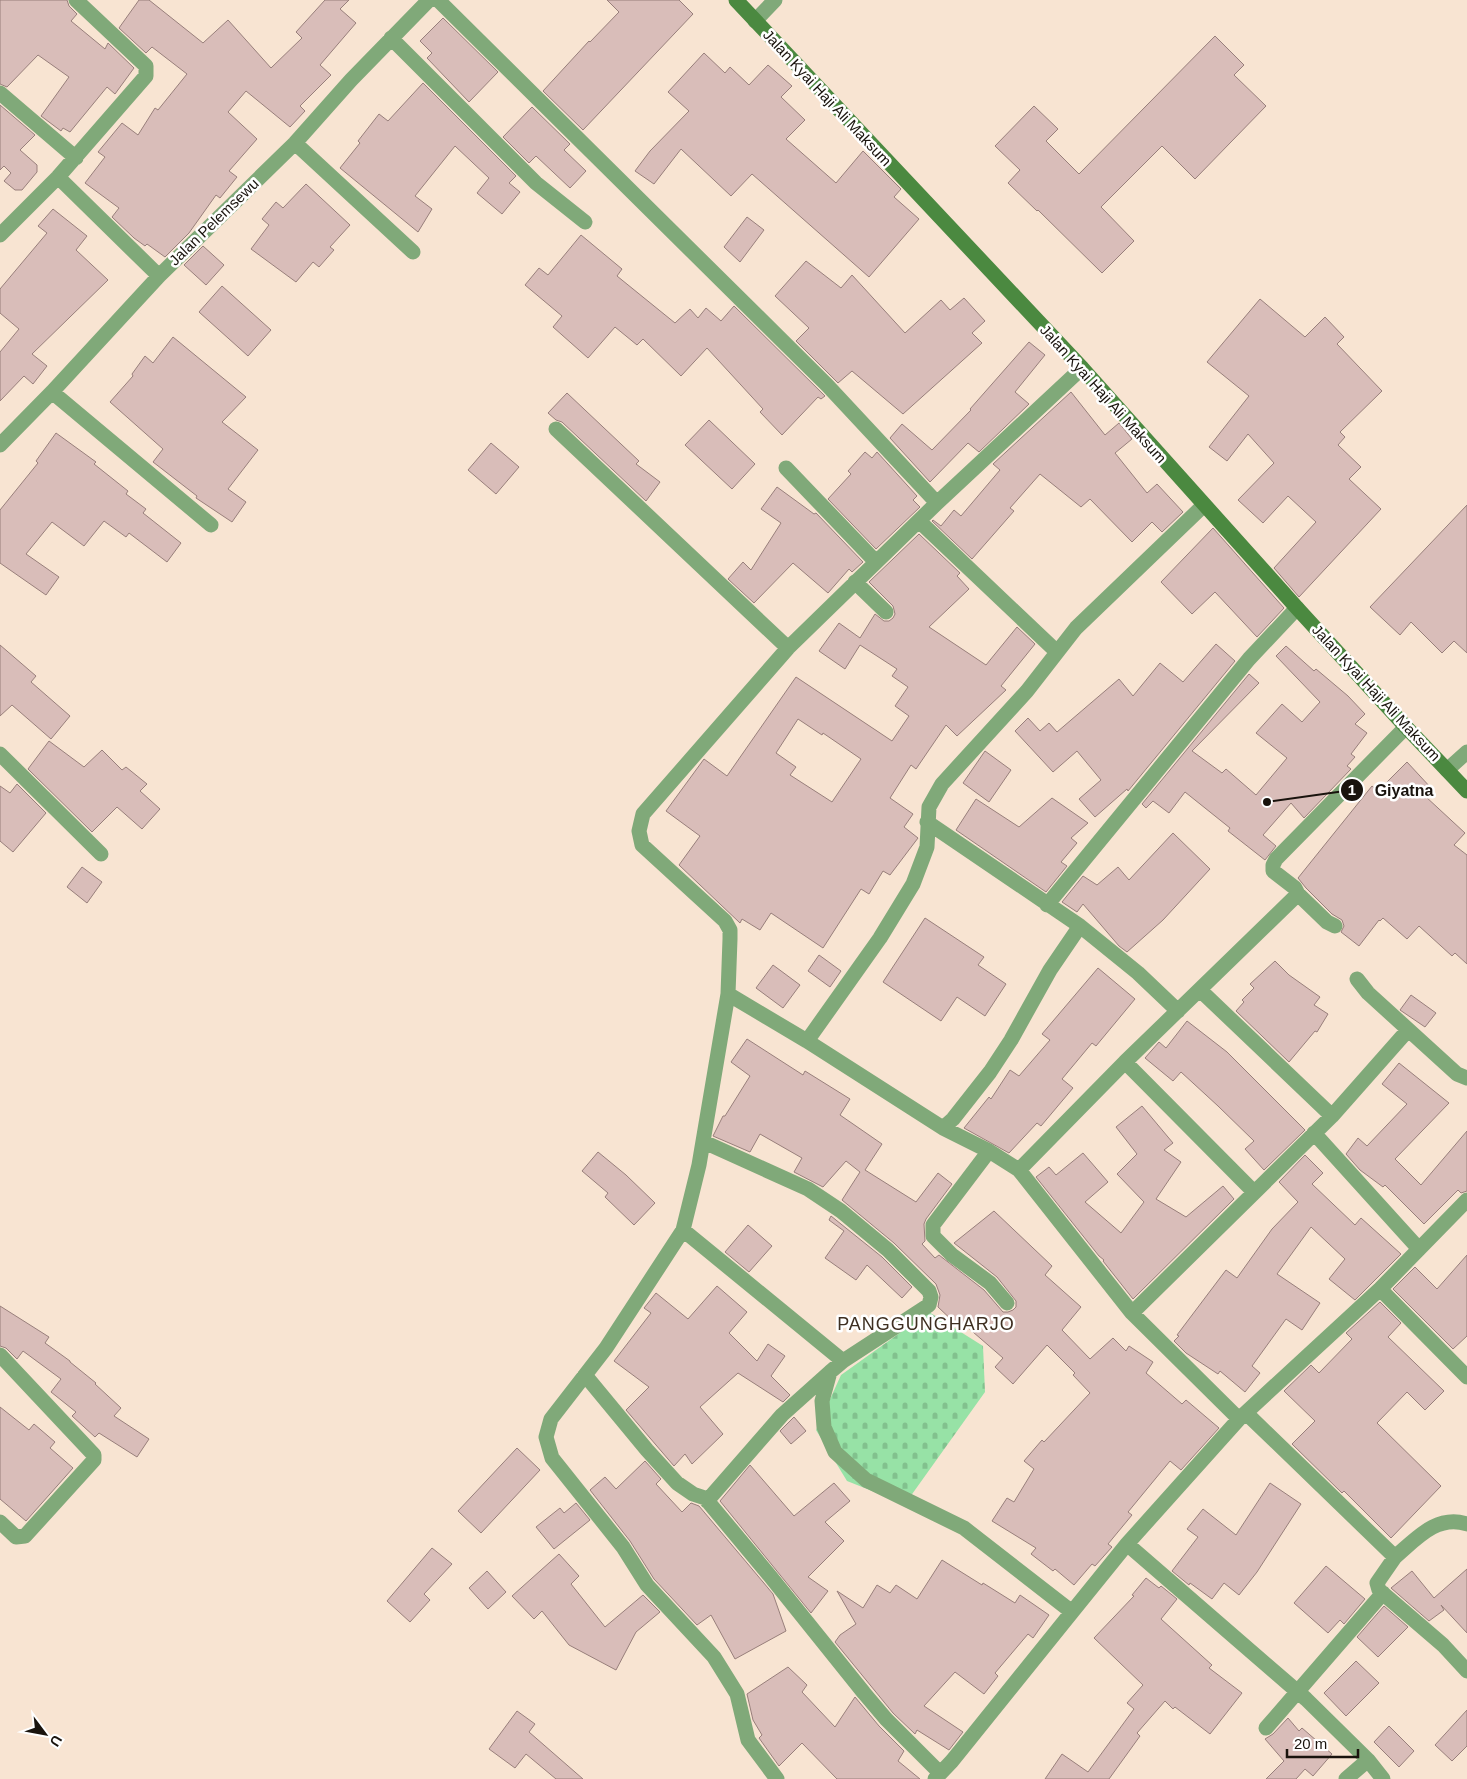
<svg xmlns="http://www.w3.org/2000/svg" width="1467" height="1779" viewBox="0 0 1467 1779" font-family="Helvetica,sans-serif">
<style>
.cemetery{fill:url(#cemetery-stones)}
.building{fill:#d9bdb9;stroke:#987f7b;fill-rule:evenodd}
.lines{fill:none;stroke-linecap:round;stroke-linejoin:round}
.street{stroke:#80a979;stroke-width:15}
.secondary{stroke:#4b8940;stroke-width:15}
.labels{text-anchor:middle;stroke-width:5;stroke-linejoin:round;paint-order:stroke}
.street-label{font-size:15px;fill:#19130d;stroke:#fff}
.quarter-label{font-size:18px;letter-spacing:1px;fill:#3e2f21;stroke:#fff}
.leader{fill:none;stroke:#19130d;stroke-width:2}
.callout-dot{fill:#19130d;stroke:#fff;stroke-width:2}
.mark-label{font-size:15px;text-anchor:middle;font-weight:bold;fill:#fff}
.callout-label{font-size:16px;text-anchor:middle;font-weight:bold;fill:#19130d;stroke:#fff;stroke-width:5;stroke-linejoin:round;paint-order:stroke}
</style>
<defs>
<pattern id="cemetery-stones" width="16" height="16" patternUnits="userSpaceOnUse" patternTransform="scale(1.25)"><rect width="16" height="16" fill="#97e2a6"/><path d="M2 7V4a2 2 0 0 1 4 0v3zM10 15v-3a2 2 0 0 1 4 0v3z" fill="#82c18e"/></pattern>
</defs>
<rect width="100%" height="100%" fill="#f8e4d2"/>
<path class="cemetery" d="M 929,1312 L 983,1346 L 985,1392 L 905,1504 L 847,1481 L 816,1430 L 841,1375 Z"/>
<path class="building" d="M 0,0 L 67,0 L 69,6 L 77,14 L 71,21 L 105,49 L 108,43 L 134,68 L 115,94 L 107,87 L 70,132 L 63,128 L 61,131 L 41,116 L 69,77 L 38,55 L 7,87 L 0,84 Z
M 139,0 L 149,0 L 203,43 L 228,20 L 271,68 L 302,38 L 296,32 L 325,0 L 349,0 L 340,9 L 356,23 L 320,65 L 331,75 L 300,106 L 305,111 L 290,127 L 246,91 L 228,112 L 257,139 L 229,171 L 237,177 L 220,198 L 216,195 L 189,233 L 165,257 L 147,244 L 145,246 L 134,238 L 112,217 L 119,208 L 85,183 L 105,157 L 98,152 L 122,123 L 138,135 L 155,108 L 158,110 L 187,74 L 152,47 L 146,53 L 119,28 Z
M 607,0 L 679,0 L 693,14 L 583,130 L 543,91 L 589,41 L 590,42 L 619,12 Z
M 443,18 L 498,72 L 469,102 L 427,58 L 432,53 L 420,41 Z
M 1215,36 L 1244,65 L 1234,75 L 1266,106 L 1195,179 L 1162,146 L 1101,207 L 1134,241 L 1102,273 L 1038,210 L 1037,211 L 1008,183 L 1020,170 L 995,146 L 1034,106 L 1058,129 L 1046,141 L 1079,174 Z
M 704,53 L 725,73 L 730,67 L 749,85 L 768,65 L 792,86 L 781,97 L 805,120 L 786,139 L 836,183 L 863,151 L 901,189 L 894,197 L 919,219 L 869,277 L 752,174 L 731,196 L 681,149 L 654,184 L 635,171 L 650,151 L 689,111 L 668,92 Z
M 423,83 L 516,176 L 509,183 L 520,192 L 502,214 L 477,193 L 489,178 L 455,146 L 415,196 L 432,209 L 418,232 L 340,168 L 360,143 L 358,141 L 379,114 L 388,121 Z
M 0,105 L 35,135 L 20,150 L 37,165 L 37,172 L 22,190 L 15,190 L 4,181 L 11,173 L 4,166 L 0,170 Z
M 532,107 L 570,144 L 564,150 L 586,171 L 570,188 L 536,156 L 529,163 L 503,137 Z
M 306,184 L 350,225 L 330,247 L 334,250 L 319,267 L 313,262 L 296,282 L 251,249 L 269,225 L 262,219 L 276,202 L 283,208 Z
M 53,209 L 87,236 L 76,250 L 108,280 L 32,354 L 47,366 L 33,384 L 24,376 L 0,401 L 0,352 L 19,329 L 0,313 L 0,289 L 47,233 L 38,226 Z
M 747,217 L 764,230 L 740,262 L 724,247 Z
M 581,235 L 622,269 L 617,276 L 675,323 L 690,309 L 698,318 L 706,308 L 721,321 L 734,306 L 825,396 L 821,399 L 818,397 L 782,435 L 760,412 L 763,409 L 707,348 L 681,376 L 643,339 L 637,345 L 615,327 L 588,358 L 553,327 L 562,316 L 525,285 L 539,268 L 548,275 Z
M 203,246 L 224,265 L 206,285 L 184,265 Z
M 806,261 L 841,288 L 852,275 L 905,333 L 941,300 L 950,310 L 964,298 L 985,321 L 972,333 L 982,343 L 903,414 L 852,371 L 838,383 L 796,341 L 809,328 L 775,296 Z
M 222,286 L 271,330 L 248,356 L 199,312 Z
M 1260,299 L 1305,337 L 1325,317 L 1344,337 L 1337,344 L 1382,391 L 1340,432 L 1345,437 L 1338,445 L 1361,467 L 1349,479 L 1381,509 L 1299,597 L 1274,568 L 1316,522 L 1288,496 L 1263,523 L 1238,500 L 1274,463 L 1248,434 L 1227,461 L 1209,447 L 1249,396 L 1207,362 Z
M 173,337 L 246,397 L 222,422 L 258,450 L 228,489 L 246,502 L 232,522 L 196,498 L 197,496 L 153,462 L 163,449 L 110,402 L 133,376 L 132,374 L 145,356 L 153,363 Z
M 1029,342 L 1045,355 L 1015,392 L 1029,404 L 979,452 L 968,443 L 930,482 L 890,438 L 902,424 L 932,450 L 971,410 L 970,409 Z
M 1071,392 L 1105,435 L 1119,423 L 1132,439 L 1115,453 L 1147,493 L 1157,484 L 1183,512 L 1162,532 L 1152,522 L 1132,542 L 1090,499 L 1081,507 L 1040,474 L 1010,508 L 1014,511 L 972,559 L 932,521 L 933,520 L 941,526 L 954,510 L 961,516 L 1000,470 L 993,464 Z
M 567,393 L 639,461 L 636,464 L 660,482 L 646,501 L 562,422 L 556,420 L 548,413 Z
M 709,420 L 755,464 L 732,489 L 685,445 Z
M 56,433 L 96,462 L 94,464 L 128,491 L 126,494 L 146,509 L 143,513 L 181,543 L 167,562 L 129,533 L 126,537 L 104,521 L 84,546 L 52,522 L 26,554 L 59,577 L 46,595 L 0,563 L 0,510 L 38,463 L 36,461 Z
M 491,443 L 519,467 L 496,494 L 468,470 Z
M 865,452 L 872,458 L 877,452 L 917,496 L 913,500 L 920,507 L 876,549 L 828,499 L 851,474 L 848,471 Z
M 777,487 L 814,514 L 816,513 L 863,562 L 852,572 L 849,569 L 828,593 L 793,563 L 754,603 L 728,579 L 743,562 L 751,570 L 781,523 L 761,509 Z
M 1467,505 L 1467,653 L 1454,641 L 1442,653 L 1411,622 L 1400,635 L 1370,607 Z
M 1213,528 L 1284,608 L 1257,637 L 1215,592 L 1192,614 L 1161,582 Z
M 919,534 L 960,573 L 957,576 L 969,589 L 929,627 L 986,665 L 1017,627 L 1035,644 L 1001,686 L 1006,690 L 957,736 L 946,725 L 916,769 L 911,765 L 890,798 L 913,814 L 904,827 L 918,838 L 890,875 L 883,871 L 869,894 L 861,889 L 823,948 L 771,913 L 760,930 L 742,919 L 740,923 L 679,865 L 700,836 L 666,811 L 704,759 L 727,776 L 796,677 L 892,741 L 909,716 L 895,706 L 908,687 L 892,676 L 897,669 L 860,645 L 845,669 L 819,651 L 839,623 L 860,638 L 875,614 L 884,621 L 889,621 L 893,618 L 895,614 L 893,606 L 869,582 ZM 798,719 L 822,735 L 823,733 L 861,759 L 832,802 L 790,775 L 796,767 L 776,753 Z
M 1216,644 L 1235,661 L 1128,791 L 1127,789 L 1095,817 L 1079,799 L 1101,780 L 1077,751 L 1053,772 L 1015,731 L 1028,718 L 1040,731 L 1049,723 L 1057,732 L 1119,679 L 1133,696 L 1160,663 L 1183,682 Z
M 0,645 L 36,676 L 31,682 L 70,716 L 51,739 L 12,705 L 0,716 Z
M 1286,646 L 1314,671 L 1316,669 L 1348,696 L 1365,714 L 1355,724 L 1367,733 L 1351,754 L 1355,757 L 1347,766 L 1351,769 L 1304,818 L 1291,803 L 1263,835 L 1276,846 L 1265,860 L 1228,831 L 1230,828 L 1185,792 L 1169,813 L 1153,801 L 1146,808 L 1142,804 L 1249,674 L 1259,683 L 1192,751 L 1222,773 L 1226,769 L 1256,795 L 1287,758 L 1256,733 L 1282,704 L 1302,722 L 1320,702 L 1276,656 Z
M 49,741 L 84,767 L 102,750 L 122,770 L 126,767 L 147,784 L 140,791 L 160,809 L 142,829 L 117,807 L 92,832 L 28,769 Z
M 985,751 L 1011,770 L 989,802 L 963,783 Z
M 1407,762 L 1432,789 L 1425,796 L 1465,833 L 1454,845 L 1467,855 L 1467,964 L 1455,953 L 1452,956 L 1419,926 L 1407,939 L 1383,918 L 1380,921 L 1379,920 L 1359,946 L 1341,932 L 1344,926 L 1342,920 L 1332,914 L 1306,888 L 1298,878 L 1372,786 L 1378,791 Z
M 17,784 L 46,813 L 13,852 L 0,841 L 0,786 L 10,793 Z
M 1052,798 L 1088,823 L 1071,838 L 1077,843 L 1061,862 L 1067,866 L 1046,892 L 956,830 L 976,799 L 1019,827 Z
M 1173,833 L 1210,869 L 1163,920 L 1127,952 L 1119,946 L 1083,904 L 1077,912 L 1062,902 L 1083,876 L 1097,885 L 1118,867 L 1129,880 Z
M 82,867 L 102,882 L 87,903 L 67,887 Z
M 925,918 L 984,957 L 978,965 L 1006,984 L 985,1016 L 957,997 L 941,1021 L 883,982 Z
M 819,955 L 841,971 L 830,987 L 808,971 Z
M 1275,961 L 1289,975 L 1320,997 L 1314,1005 L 1328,1014 L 1317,1032 L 1315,1031 L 1289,1062 L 1236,1011 L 1244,1002 L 1242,1000 L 1254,988 L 1250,984 Z
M 773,965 L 800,985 L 783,1008 L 756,988 Z
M 1098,968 L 1135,999 L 1096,1046 L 1092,1043 L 1062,1079 L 1073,1088 L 1041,1126 L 1037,1123 L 1009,1153 L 964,1128 L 989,1097 L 991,1099 L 1010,1070 L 1019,1076 L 1050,1040 L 1042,1034 Z
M 1411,995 L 1436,1013 L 1425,1027 L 1400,1010 Z
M 1187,1021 L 1227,1052 L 1305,1130 L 1264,1170 L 1245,1149 L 1254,1141 L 1218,1106 L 1181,1072 L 1173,1081 L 1145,1058 L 1159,1042 L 1166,1048 Z
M 747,1039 L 803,1075 L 805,1071 L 850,1099 L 840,1115 L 882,1144 L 865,1170 L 916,1202 L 938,1173 L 952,1184 L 926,1219 L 924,1224 L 925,1241 L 922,1244 L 935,1258 L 939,1255 L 984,1290 L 1003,1312 L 1008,1312 L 1013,1310 L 1016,1307 L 1016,1301 L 997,1277 L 954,1243 L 994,1211 L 1052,1266 L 1045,1275 L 1081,1307 L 1062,1330 L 1090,1359 L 1113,1338 L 1126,1351 L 1129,1346 L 1153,1362 L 1146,1373 L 1182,1404 L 1186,1400 L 1219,1428 L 1181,1470 L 1170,1461 L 1128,1512 L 1132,1515 L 1108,1544 L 1112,1547 L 1095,1566 L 1092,1564 L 1074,1585 L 1055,1569 L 1053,1571 L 1031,1554 L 1036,1548 L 992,1521 L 1007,1498 L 1014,1502 L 1034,1469 L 1024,1461 L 1042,1440 L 1044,1442 L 1090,1393 L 1073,1375 L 1075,1373 L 1047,1345 L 1013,1384 L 995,1367 L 1003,1358 L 958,1319 L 955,1323 L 938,1307 L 940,1295 L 936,1284 L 894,1243 L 842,1200 L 860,1172 L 846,1161 L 823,1187 L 794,1172 L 802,1158 L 760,1134 L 750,1152 L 713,1136 L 723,1116 L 725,1116 L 750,1076 L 731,1062 Z
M 1399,1063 L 1449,1103 L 1395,1159 L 1421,1185 L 1467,1131 L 1467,1191 L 1461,1193 L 1458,1190 L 1424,1224 L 1385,1185 L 1383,1187 L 1360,1170 L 1346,1154 L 1358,1138 L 1367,1146 L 1407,1104 L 1382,1084 Z
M 1142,1106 L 1173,1143 L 1164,1150 L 1181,1162 L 1156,1199 L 1186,1217 L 1223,1186 L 1234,1199 L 1133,1299 L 1103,1261 L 1104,1260 L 1099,1256 L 1036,1177 L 1049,1167 L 1056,1175 L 1083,1153 L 1108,1182 L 1085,1202 L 1121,1233 L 1144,1202 L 1117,1174 L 1137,1154 L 1116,1127 Z
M 598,1152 L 626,1175 L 655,1203 L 634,1225 L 605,1197 L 608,1193 L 582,1171 Z
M 1305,1155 L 1323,1173 L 1312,1184 L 1355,1225 L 1361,1218 L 1401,1254 L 1355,1300 L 1329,1279 L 1345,1259 L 1311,1227 L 1277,1274 L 1320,1303 L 1302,1330 L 1286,1319 L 1252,1366 L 1260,1373 L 1245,1392 L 1220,1371 L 1218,1374 L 1186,1353 L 1174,1341 L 1179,1336 L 1177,1335 L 1226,1270 L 1237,1278 L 1272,1229 L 1298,1202 L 1279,1182 Z
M 831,1216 L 882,1257 L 912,1287 L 902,1298 L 867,1265 L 856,1280 L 825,1258 L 844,1231 L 829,1220 Z
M 748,1225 L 772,1246 L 749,1272 L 725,1252 Z
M 1467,1255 L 1467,1336 L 1453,1349 L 1393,1289 L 1415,1267 L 1437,1289 Z
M 717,1286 L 747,1312 L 729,1333 L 757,1361 L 768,1344 L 785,1356 L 771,1376 L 790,1395 L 783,1402 L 738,1373 L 700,1407 L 723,1434 L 692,1464 L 685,1454 L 674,1466 L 626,1410 L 649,1387 L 614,1361 L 651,1313 L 644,1308 L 656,1293 L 688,1319 Z
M 1380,1302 L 1401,1323 L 1388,1337 L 1444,1391 L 1425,1410 L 1407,1392 L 1377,1423 L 1441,1486 L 1391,1538 L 1344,1491 L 1342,1493 L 1292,1444 L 1315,1421 L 1284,1391 L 1311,1365 L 1319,1373 L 1352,1339 L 1346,1333 Z
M 0,1306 L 49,1337 L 45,1343 L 70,1361 L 70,1362 L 96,1383 L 95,1384 L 121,1408 L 114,1416 L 149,1439 L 137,1457 L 99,1433 L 95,1437 L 72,1416 L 76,1412 L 51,1392 L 61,1379 L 23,1351 L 17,1359 L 6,1348 L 0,1346 Z
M 0,1407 L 29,1430 L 34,1424 L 55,1442 L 50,1448 L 73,1468 L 26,1521 L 0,1499 Z
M 794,1417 L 806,1431 L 791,1444 L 780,1431 Z
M 517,1448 L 540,1470 L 481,1533 L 458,1511 Z
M 645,1461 L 661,1479 L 656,1484 L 682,1512 L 691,1503 L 699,1506 L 763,1582 L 773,1594 L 786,1631 L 735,1659 L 711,1615 L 697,1625 L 654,1579 L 630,1541 L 590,1490 L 605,1477 L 616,1489 Z
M 750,1465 L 794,1516 L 834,1483 L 850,1501 L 825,1522 L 844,1541 L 808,1577 L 828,1591 L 811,1613 L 720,1501 Z
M 1270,1483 L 1301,1504 L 1257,1572 L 1239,1595 L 1224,1583 L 1212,1599 L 1190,1583 L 1189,1585 L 1172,1571 L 1198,1537 L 1187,1529 L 1203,1509 L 1236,1535 Z
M 576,1503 L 590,1520 L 554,1549 L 536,1527 L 560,1508 L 564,1513 Z
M 432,1548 L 452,1564 L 424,1594 L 430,1600 L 410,1622 L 387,1601 Z
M 559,1554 L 579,1576 L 571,1584 L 605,1627 L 643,1595 L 660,1612 L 636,1632 L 616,1670 L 569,1645 L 542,1611 L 534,1619 L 512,1596 Z
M 942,1560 L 982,1585 L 983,1583 L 1015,1603 L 1020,1595 L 1049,1615 L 1033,1638 L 1028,1634 L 995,1673 L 998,1676 L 984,1694 L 955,1672 L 924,1706 L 963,1732 L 949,1750 L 917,1730 L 915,1734 L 893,1713 L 835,1642 L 840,1635 L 856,1624 L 837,1591 L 863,1608 L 877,1585 L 890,1593 L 896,1585 L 917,1599 Z
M 1326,1566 L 1365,1599 L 1344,1624 L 1340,1620 L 1328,1633 L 1294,1603 Z
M 1467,1569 L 1467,1633 L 1441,1605 L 1444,1610 L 1429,1621 L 1391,1588 L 1412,1571 L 1434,1598 Z
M 487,1571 L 506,1592 L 488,1609 L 469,1588 Z
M 1146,1578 L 1159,1588 L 1161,1586 L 1177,1599 L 1161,1619 L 1212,1665 L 1209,1668 L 1242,1693 L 1210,1734 L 1175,1707 L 1173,1709 L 1165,1701 L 1137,1733 L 1140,1736 L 1109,1779 L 1045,1779 L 1062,1754 L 1088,1772 L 1134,1709 L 1127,1703 L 1143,1685 L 1094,1638 L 1134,1596 L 1132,1595 Z
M 1384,1606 L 1408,1627 L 1378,1657 L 1357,1637 Z
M 1356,1661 L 1379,1683 L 1346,1716 L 1324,1693 Z
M 788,1667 L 807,1685 L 802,1692 L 835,1727 L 855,1697 L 879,1726 L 904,1751 L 898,1761 L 920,1779 L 837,1779 L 802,1743 L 779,1766 L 759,1738 L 762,1735 L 753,1720 L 747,1694 Z
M 1467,1710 L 1467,1746 L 1452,1761 L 1435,1745 Z
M 517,1711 L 535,1724 L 529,1732 L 583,1779 L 556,1779 L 526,1754 L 515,1768 L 489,1749 Z
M 1288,1718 L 1299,1731 L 1302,1728 L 1332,1754 L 1313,1776 L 1305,1769 L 1296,1779 L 1266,1779 L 1284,1761 L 1265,1739 L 1273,1734 Z
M 1389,1726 L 1414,1751 L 1399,1767 L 1374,1742 Z"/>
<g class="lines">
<path class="street" d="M 438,0 L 827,385 L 937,503
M 755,21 L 775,0
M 391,38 L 536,183 L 585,222
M 0,93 L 76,158
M 295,143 L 413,252
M 58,177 L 159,276
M 0,235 L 58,177 L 146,76 L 146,66 L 76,0
M 1082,368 L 937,503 L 788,648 L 643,814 L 639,831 L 642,845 L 725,921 L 730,930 L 730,939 L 728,994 L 807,1041 L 943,1128 L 989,1151 L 1019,1170 L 1132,1313 L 1239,1419 L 1380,1289 L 1467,1200
M 52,392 L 211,525
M 556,429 L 788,648
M 0,445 L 52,392 L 159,276 L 295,143 L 351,80 L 429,0
M 786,468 L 876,562
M 919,521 L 1057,652
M 855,582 L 886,612
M 0,754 L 101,854
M 1447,770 L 1467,752
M 927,822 L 1080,926 L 1138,973 L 1178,1011
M 1298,894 L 1327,922 L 1335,926
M 1047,905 L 1249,659 L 1297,608
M 1357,979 L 1368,993 L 1457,1074 L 1467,1078
M 1200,990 L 1332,1116
M 728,994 L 699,1165 L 683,1230 L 606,1348 L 551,1419 L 546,1437 L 552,1458 L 623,1547 L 647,1585 L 714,1657 L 737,1694 L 748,1740 L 777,1779
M 807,1041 L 880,938 L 913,884 L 927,847 L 929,807 L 942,784 L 1027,691 L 1076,628 L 1204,505
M 1125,1062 L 1254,1192
M 943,1128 L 953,1119 L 990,1072 L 1011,1040 L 1050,970 L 1080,926
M 1314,1133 L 1419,1249
M 704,1142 L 808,1189 L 841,1211 L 888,1250 L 929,1291 L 931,1297 L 929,1305 L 843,1361
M 989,1151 L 933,1225 L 933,1236 L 952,1255 L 990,1283 L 1007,1303
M 1019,1170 L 1125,1062 L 1298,894 L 1295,888 L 1273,871 L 1273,865 L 1276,859 L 1406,727
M 683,1230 L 843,1361 L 830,1372 L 822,1401 L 824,1427 L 835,1452 L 866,1480 L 964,1528 L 1072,1612 L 952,1761 L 935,1779
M 1380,1289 L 1467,1377
M 1132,1313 L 1332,1116 L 1408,1030
M 0,1355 L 94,1455 L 94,1460 L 25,1536 L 16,1537 L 0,1522
M 585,1375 L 647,1450 L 677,1483 L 693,1494 L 705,1498 L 770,1576 L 864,1693 L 886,1719 L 940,1773
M 1246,1413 L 1395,1557 L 1377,1583 L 1379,1590 L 1443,1645 L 1467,1671
M 707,1501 L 782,1415 L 830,1372
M 1127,1544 L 1306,1699 L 1368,1760 L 1383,1779
M 1395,1557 C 1416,1539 1437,1514 1467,1524
M 1072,1612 L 1127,1544 L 1239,1419
M 1266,1728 L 1383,1593
M 1346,1779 L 1368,1760"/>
<path class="secondary" d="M 736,0 L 1082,368 L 1297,608 L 1406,727 L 1467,791"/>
</g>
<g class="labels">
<g class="street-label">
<text transform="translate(827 98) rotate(47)" y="5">Jalan Kyai Haji Ali Maksum</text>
<text transform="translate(214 222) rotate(-44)" y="5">Jalan Pelemsewu</text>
<text transform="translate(1103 394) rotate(48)" y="5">Jalan Kyai Haji Ali Maksum</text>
<text transform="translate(1376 693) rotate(47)" y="5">Jalan Kyai Haji Ali Maksum</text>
</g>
<g class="quarter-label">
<text x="926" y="1330">PANGGUNGHARJO</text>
</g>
</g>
<path class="leader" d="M1267 802L1352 790"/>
<g class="callout-dot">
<circle cx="1267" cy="802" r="5"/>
<circle cx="1352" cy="790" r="12"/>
</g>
<g class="mark-label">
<text x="1352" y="795">1</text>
</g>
<g class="callout-label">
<text x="1404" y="796">Giyatna</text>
</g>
<g transform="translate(45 1734) rotate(122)" stroke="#ffffff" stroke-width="4" paint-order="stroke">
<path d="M0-4L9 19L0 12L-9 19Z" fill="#19130d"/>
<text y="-8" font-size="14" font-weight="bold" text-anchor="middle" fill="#19130d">U</text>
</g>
<path d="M1287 1749v8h71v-8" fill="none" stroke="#19130d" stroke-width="2.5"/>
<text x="1294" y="1749" font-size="15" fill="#19130d" stroke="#ffffff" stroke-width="4" paint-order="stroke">20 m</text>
</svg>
